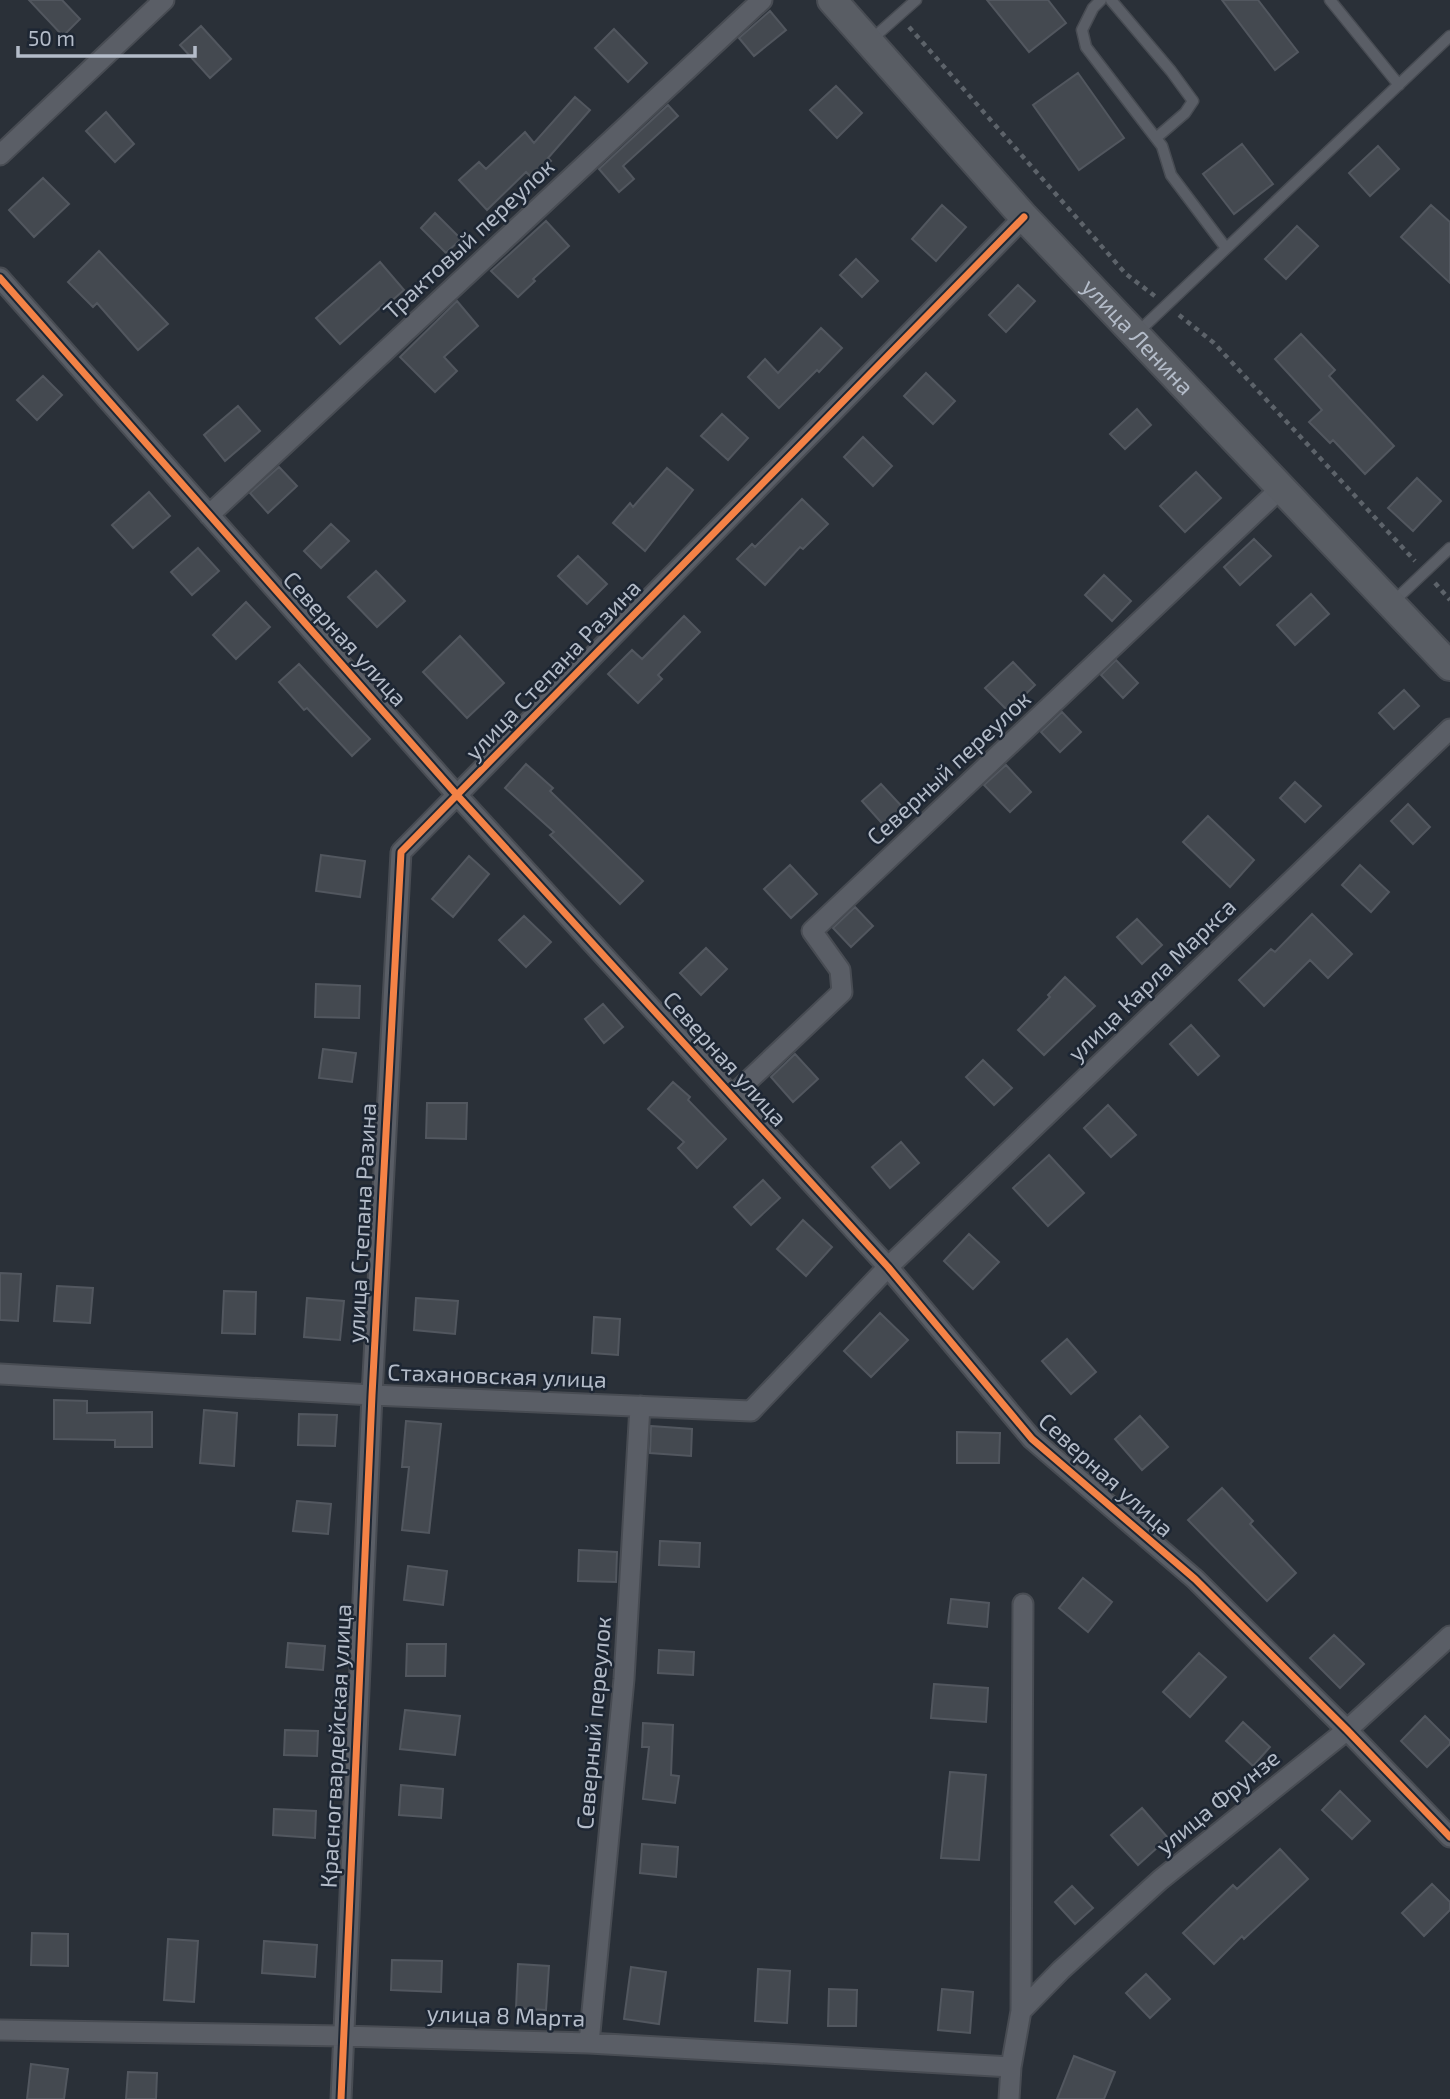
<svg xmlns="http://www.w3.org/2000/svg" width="1450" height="2099" viewBox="0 0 1450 2099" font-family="'Exo 2',sans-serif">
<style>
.building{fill:#444950;stroke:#52575f;stroke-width:2}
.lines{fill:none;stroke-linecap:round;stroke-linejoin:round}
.lane-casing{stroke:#484c53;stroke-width:13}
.street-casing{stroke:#484c53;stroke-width:23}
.secondary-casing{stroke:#484c53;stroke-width:32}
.path{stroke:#5d636a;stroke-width:4.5;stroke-dasharray:5 5;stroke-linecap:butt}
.lane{stroke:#5a5e66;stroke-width:10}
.street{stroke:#5a5e66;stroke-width:19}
.secondary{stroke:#595d64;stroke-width:28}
.cycleway-casing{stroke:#1d2633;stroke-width:11}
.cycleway{stroke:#f48246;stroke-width:7}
.labels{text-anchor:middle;stroke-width:5;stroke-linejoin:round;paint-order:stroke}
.street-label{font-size:23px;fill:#b4bcc9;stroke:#1d2633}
</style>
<rect width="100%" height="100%" fill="#2a3038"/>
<path class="building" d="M 29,0 L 62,0 L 80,19 L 63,36 Z
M 987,0 L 1048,0 L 1066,23 L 1029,52 Z
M 1222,0 L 1258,0 L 1298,52 L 1275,70 Z
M 770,11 L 786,30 L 754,56 L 739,38 Z
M 201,26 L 231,59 L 210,78 L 180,45 Z
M 614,29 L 647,63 L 628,82 L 595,48 Z
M 1078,73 L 1124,138 L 1079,170 L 1033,105 Z
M 836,86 L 862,113 L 837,138 L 810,110 Z
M 575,97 L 590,110 L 548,158 L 551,161 L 532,178 L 526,172 L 487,210 L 459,180 L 479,162 L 486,169 L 525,132 L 534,143 Z
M 668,105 L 678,116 L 623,166 L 634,179 L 619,192 L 599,169 Z
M 106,112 L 134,144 L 115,162 L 86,131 Z
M 1242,144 L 1273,184 L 1234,214 L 1203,174 Z
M 1378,146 L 1399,169 L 1370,196 L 1349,173 Z
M 43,178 L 69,204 L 34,237 L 9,210 Z
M 942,205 L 966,227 L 936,261 L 912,239 Z
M 1431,205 L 1450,222 L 1450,283 L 1401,237 Z
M 435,213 L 461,239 L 446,253 L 421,228 Z
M 546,221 L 569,246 L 533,279 L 535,281 L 518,297 L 491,271 Z
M 1297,226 L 1318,246 L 1286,279 L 1265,259 Z
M 99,251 L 168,324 L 138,350 L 97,303 L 93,307 L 68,282 Z
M 856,259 L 878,281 L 862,297 L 840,275 Z
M 380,262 L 404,290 L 386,306 L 384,304 L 340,344 L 316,318 Z
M 1018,285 L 1035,301 L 1006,332 L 989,315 Z
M 457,301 L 478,326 L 444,357 L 457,371 L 435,392 L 400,357 Z
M 821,328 L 842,348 L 819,372 L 817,370 L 779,408 L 748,377 L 765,359 L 778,373 Z
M 1301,334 L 1335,370 L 1329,376 L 1394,446 L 1365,474 L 1333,440 L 1330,443 L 1309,422 L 1322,410 L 1275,359 Z
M 926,373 L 955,401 L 933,424 L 904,396 Z
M 43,376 L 62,395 L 37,420 L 17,400 Z
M 238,406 L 260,431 L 225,461 L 204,435 Z
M 1137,409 L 1151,425 L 1125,449 L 1110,434 Z
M 722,414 L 748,438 L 728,460 L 701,436 Z
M 863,437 L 892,466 L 873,486 L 844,457 Z
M 279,467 L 297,486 L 268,513 L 250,493 Z
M 667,468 L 693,490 L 645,551 L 613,523 L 630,503 L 633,507 Z
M 1196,472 L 1221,498 L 1185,532 L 1160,506 Z
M 1417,478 L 1441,501 L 1413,531 L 1388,508 Z
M 149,492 L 170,516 L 133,548 L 112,525 Z
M 802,499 L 828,524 L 803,549 L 800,547 L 765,585 L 737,559 L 752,544 L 755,547 Z
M 331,524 L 349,541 L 321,568 L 304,551 Z
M 1254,539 L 1271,556 L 1240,585 L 1224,567 Z
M 198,548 L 219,571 L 192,595 L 171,572 Z
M 578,556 L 607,584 L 587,604 L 558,576 Z
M 376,571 L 405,601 L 377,627 L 348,597 Z
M 1104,575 L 1131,601 L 1112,621 L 1085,595 Z
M 1311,594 L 1329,614 L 1295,645 L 1277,625 Z
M 246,602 L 270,627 L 236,659 L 213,635 Z
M 684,616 L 700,632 L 658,675 L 662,679 L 638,703 L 608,674 L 632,650 L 642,659 Z
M 460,636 L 504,683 L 467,718 L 423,672 Z
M 1116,660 L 1138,683 L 1123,698 L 1101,675 Z
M 1013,662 L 1035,685 L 1008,711 L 985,688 Z
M 299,664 L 370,739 L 352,756 L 307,708 L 304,710 L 279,682 Z
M 1404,690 L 1419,706 L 1394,729 L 1379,713 Z
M 1062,712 L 1081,732 L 1060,752 L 1041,732 Z
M 526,764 L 553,788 L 550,791 L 643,881 L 620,904 L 550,835 L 554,832 L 505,788 Z
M 1006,765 L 1031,792 L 1010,812 L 984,785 Z
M 1295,782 L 1321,806 L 1305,822 L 1280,798 Z
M 881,784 L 907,812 L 888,830 L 862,801 Z
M 1408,804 L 1430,827 L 1413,844 L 1391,821 Z
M 1208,816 L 1254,860 L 1230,887 L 1183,842 Z
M 321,855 L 365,861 L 360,897 L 316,891 Z
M 469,856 L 489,874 L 453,917 L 432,899 Z
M 790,865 L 817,894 L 791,918 L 764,889 Z
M 1360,865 L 1389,892 L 1371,912 L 1342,885 Z
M 855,907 L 873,926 L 851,947 L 833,928 Z
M 1312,914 L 1352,954 L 1328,978 L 1310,960 L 1264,1006 L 1239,980 L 1271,949 L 1275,952 Z
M 524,916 L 551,942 L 526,967 L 499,940 Z
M 1137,919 L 1162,945 L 1142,964 L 1117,937 Z
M 706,948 L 727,969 L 701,995 L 680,973 Z
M 1065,977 L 1095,1006 L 1044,1055 L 1018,1030 L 1050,997 L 1048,995 Z
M 316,984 L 360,986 L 359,1018 L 315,1017 Z
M 603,1004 L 623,1027 L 604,1043 L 585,1019 Z
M 1191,1025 L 1219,1056 L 1198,1075 L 1170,1044 Z
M 323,1049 L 356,1053 L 352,1082 L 319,1078 Z
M 795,1054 L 818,1079 L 793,1102 L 771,1077 Z
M 983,1060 L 1012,1088 L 994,1105 L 966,1077 Z
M 673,1082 L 690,1097 L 688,1100 L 726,1139 L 697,1168 L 678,1148 L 684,1142 L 648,1109 Z
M 427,1103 L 467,1103 L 466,1139 L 426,1138 Z
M 1108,1105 L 1136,1135 L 1111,1157 L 1084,1128 Z
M 901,1142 L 919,1163 L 890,1188 L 872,1167 Z
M 1049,1155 L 1084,1193 L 1048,1226 L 1013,1188 Z
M 763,1180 L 780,1198 L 751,1225 L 734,1207 Z
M 803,1220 L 832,1247 L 806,1276 L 777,1249 Z
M 969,1234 L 999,1262 L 973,1289 L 944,1261 Z
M 0,1273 L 21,1274 L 18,1321 L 0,1320 Z
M 57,1286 L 93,1288 L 90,1323 L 54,1321 Z
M 224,1291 L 256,1292 L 255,1334 L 222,1333 Z
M 307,1298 L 344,1301 L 340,1340 L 304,1337 Z
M 416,1298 L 458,1301 L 455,1334 L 414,1330 Z
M 880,1313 L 908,1340 L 871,1377 L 844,1351 Z
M 594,1317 L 620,1319 L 618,1355 L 592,1353 Z
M 1067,1339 L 1096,1372 L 1071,1394 L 1042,1361 Z
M 54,1400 L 87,1401 L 87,1413 L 152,1412 L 152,1447 L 115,1447 L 115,1440 L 54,1439 Z
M 204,1410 L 237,1413 L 234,1466 L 200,1463 Z
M 299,1414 L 337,1415 L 335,1446 L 298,1445 Z
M 1140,1416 L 1168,1447 L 1142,1470 L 1115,1439 Z
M 406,1421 L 441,1424 L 429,1533 L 402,1530 L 409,1467 L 402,1467 Z
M 651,1426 L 692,1429 L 691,1456 L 650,1453 Z
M 957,1432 L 1000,1433 L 999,1463 L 957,1463 Z
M 1222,1488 L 1253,1521 L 1250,1524 L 1296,1573 L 1267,1601 L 1188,1520 Z
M 297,1501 L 331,1504 L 328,1534 L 293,1531 Z
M 660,1541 L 700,1543 L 699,1567 L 659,1565 Z
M 579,1550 L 617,1552 L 616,1582 L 578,1581 Z
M 408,1566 L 447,1571 L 443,1605 L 404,1600 Z
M 1083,1578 L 1112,1602 L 1088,1632 L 1059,1608 Z
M 951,1599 L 989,1603 L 987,1627 L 948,1623 Z
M 1334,1635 L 1364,1664 L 1340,1688 L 1310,1658 Z
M 288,1643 L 325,1646 L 323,1670 L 286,1667 Z
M 407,1644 L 446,1644 L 445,1676 L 406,1676 Z
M 659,1650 L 694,1652 L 693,1675 L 658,1673 Z
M 1199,1653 L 1226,1677 L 1190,1717 L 1163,1692 Z
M 934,1684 L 988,1688 L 986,1722 L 931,1718 Z
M 405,1710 L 460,1716 L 455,1755 L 400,1749 Z
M 1425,1716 L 1450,1741 L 1450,1744 L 1427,1767 L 1401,1741 Z
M 1243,1722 L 1270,1747 L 1253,1766 L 1226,1741 Z
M 643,1723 L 673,1725 L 671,1775 L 679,1776 L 675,1803 L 643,1799 L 649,1747 L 642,1747 Z
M 285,1730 L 318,1731 L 317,1756 L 284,1755 Z
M 950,1772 L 986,1775 L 979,1860 L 941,1858 Z
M 401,1785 L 443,1789 L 441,1818 L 399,1815 Z
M 1340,1791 L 1370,1821 L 1352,1839 L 1322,1810 Z
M 1142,1808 L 1168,1838 L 1138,1865 L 1111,1835 Z
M 274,1809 L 316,1811 L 315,1838 L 273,1835 Z
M 642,1844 L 678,1847 L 676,1877 L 640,1873 Z
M 1280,1849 L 1308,1879 L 1244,1939 L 1242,1936 L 1214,1964 L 1183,1933 L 1233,1885 L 1237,1889 Z
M 1432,1884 L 1450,1902 L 1450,1910 L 1424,1936 L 1402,1913 Z
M 1072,1886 L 1093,1908 L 1075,1924 L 1055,1902 Z
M 32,1933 L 68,1934 L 68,1966 L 31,1965 Z
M 168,1939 L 198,1941 L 194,2002 L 164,2000 Z
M 264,1941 L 317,1945 L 315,1977 L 262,1973 Z
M 392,1960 L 442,1961 L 441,1992 L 391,1990 Z
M 518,1964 L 549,1966 L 546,2010 L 516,2008 Z
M 631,1967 L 666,1972 L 659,2024 L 624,2019 Z
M 758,1969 L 790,1971 L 787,2023 L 755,2021 Z
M 1146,1974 L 1170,1999 L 1150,2018 L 1126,1993 Z
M 829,1989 L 857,1990 L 856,2026 L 828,2026 Z
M 942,1989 L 973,1992 L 970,2033 L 938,2030 Z
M 1074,2056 L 1115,2072 L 1104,2099 L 1057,2099 Z
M 31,2064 L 68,2069 L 64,2099 L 27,2099 Z
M 128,2072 L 157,2073 L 156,2099 L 126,2099 Z"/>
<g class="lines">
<defs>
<path id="lane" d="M 1101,0 L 1093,8 L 1082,30 L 1086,47 L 1162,146 L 1171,175 L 1226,248
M 1111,0 L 1171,71 L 1193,101 L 1185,113 L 1156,138
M 1330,0 L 1399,85
M 872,39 L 916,0
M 1136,334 L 1450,36
M 1392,603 L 1450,548"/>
<path id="street" d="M 0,155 L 164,0
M 0,278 L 457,795 L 888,1267 L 1032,1439 L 1195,1579 L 1347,1730 L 1450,1837
M 209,515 L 762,0
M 732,1096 L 842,992 L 840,970 L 812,931 L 1281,488
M 0,1374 L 372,1395 L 751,1411 L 888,1267 L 1450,729
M 1021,2011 L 1061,1970 L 1160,1880 L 1347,1730 L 1450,1636
M 0,2030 L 342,2036 L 589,2043 L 1011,2067
M 589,2043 L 624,1679 L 640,1406
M 341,2099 L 372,1395 L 401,852 L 1024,217
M 1009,2099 L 1011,2067 L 1021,2011 L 1023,1604"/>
<g id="secondary">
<path id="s1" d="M 832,0 L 1024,217 L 1450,666"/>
</g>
</defs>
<use href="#lane" class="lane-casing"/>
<use href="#street" class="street-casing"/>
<use href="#secondary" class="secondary-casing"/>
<path class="path" d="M 909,27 L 1126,274 L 1156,297
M 1179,315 L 1214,343 L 1415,561
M 1435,583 L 1450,600"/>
<use href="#lane" class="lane"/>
<use href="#street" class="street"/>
<use href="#secondary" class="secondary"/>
<defs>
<path id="cycleway" d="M 0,278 L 457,795 L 888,1267 L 1032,1439 L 1195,1579 L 1347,1730 L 1450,1837
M 341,2099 L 372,1395 L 401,852 L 1024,217"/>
</defs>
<use href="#cycleway" class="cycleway-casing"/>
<use href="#cycleway" class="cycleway"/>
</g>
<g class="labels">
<g class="street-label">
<text transform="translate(469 239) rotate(-43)" y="8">Трактовый переулок</text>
<text dy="8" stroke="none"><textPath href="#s1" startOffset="455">улица Ленина</textPath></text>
<text transform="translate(345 639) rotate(48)" y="8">Северная улица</text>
<text transform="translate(553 670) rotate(-46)" y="8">улица Степана Разина</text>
<text transform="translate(949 768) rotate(-43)" y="8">Северный переулок</text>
<text transform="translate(1152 980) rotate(-44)" y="8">улица Карла Маркса</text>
<text transform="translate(725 1059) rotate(48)" y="8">Северная улица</text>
<text transform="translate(362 1223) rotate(-87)" y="8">улица Степана Разина</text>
<text transform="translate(497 1376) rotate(2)" y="8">Стахановская улица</text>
<text transform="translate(1106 1475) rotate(42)" y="8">Северная улица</text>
<text transform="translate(594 1723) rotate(-85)" y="8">Северный переулок</text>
<text transform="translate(336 1746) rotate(-87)" y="8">Красногвардейская улица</text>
<text transform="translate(1218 1802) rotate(-39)" y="8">улица Фрунзе</text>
<text transform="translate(506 2016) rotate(2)" y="8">улица 8 Марта</text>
</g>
</g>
<path d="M18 46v10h177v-10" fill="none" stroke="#b4bcc9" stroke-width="3.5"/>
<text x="28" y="46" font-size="21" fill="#b4bcc9" stroke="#1d2633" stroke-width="5" paint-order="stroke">50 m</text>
</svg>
